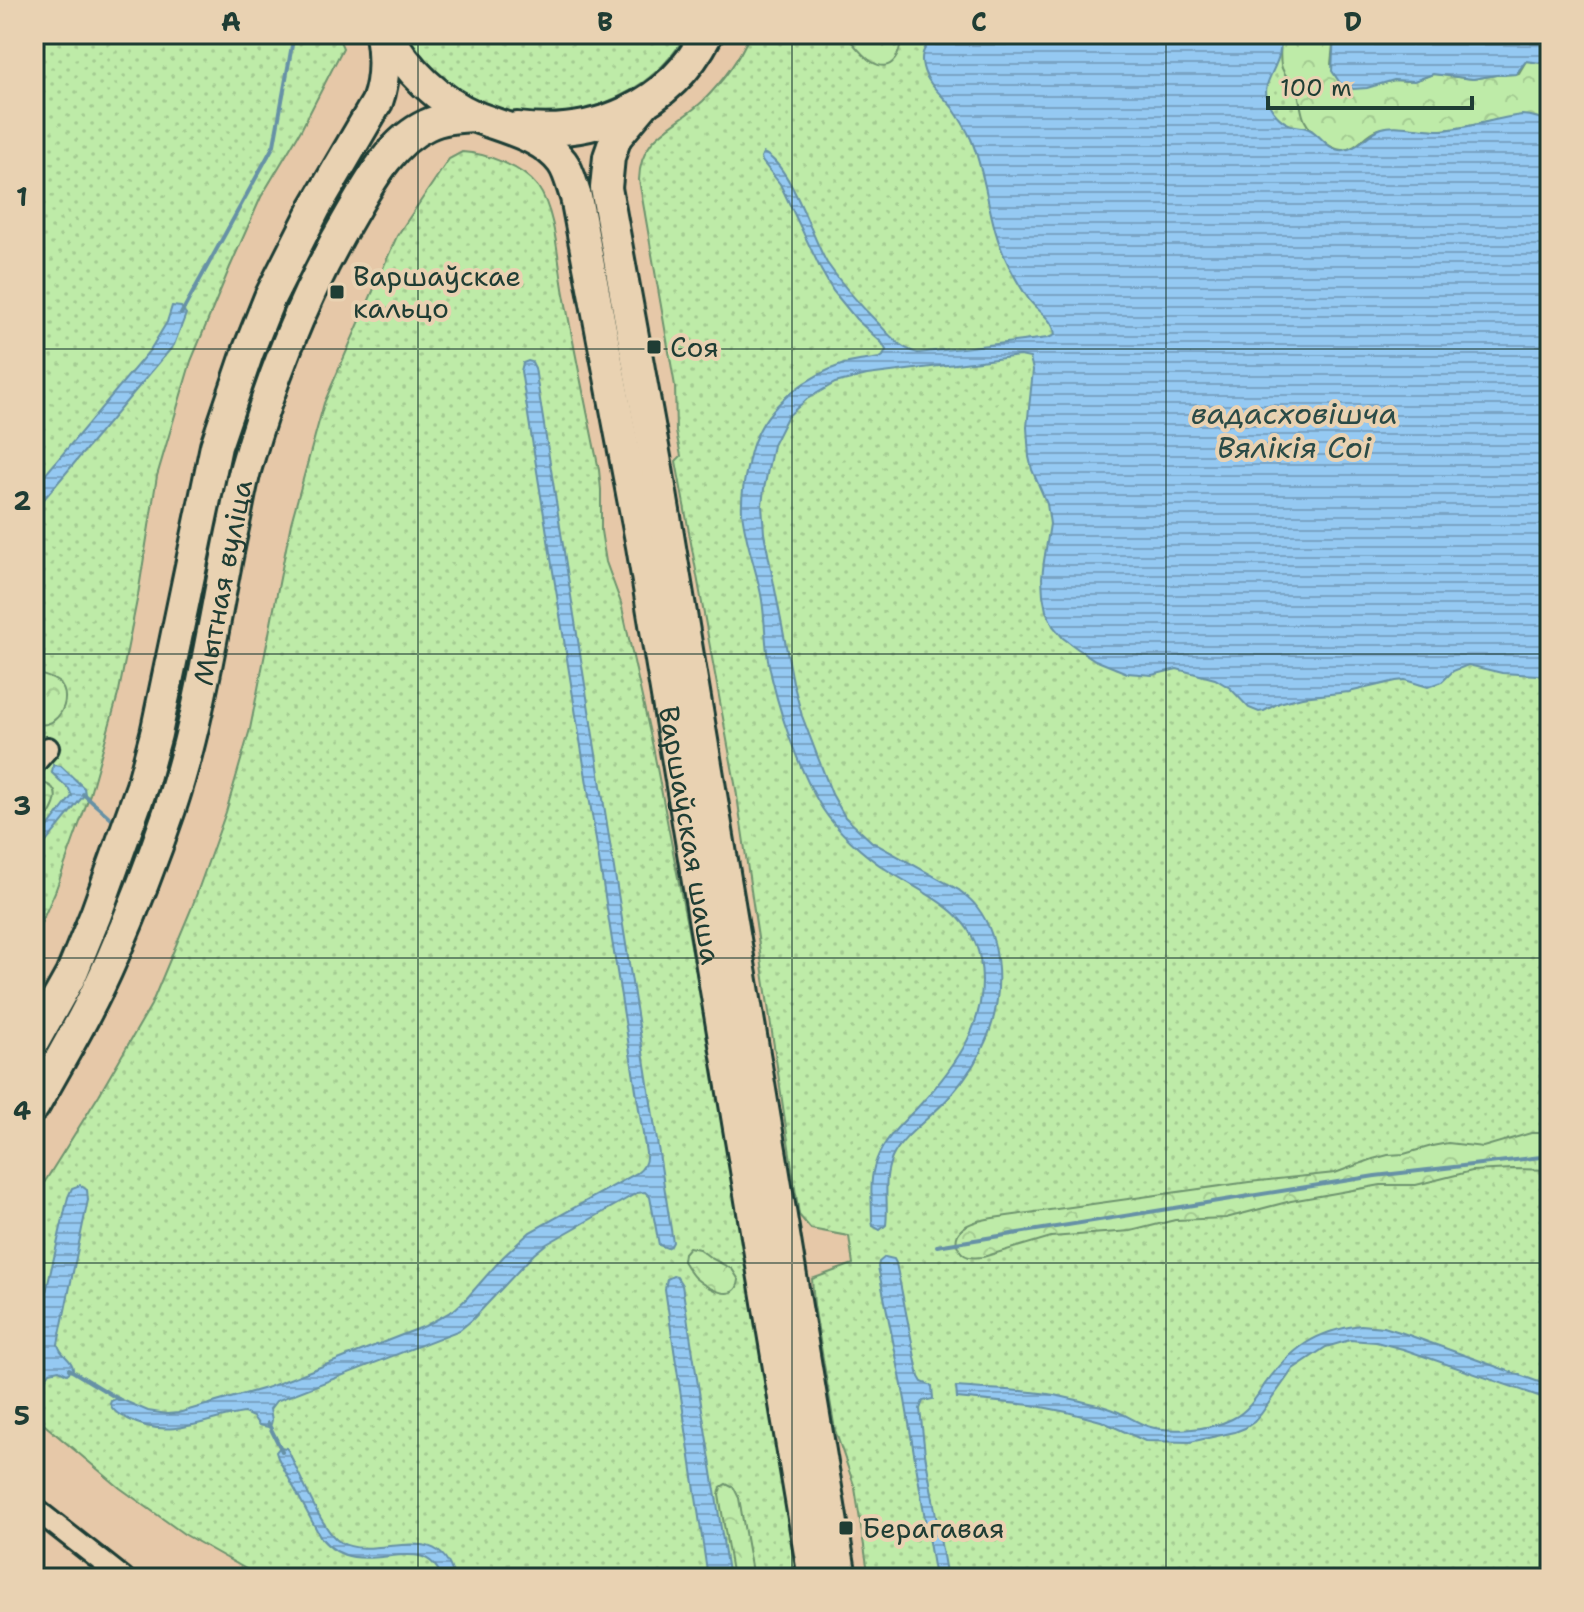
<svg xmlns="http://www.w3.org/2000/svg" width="1584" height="1612" viewBox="0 0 1584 1612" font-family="'Shantell Sans',sans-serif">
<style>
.grass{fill:url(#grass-dots);stroke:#6e946e;stroke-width:2}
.forest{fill:url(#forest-crowns);stroke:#6e946e;stroke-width:2}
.water{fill:url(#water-rules);stroke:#6691a6;stroke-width:2}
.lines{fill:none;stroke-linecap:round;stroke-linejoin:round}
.stream{stroke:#6691a6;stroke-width:4}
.minor-casing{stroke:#1f3d34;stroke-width:26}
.highway-casing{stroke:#1f3d34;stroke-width:36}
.minor{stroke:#e9d2b2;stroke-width:20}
.highway{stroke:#e9d2b2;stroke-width:30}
.grid{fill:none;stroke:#1f3d34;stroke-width:2;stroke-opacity:0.55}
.poi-dot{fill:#1f3d34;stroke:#e9d2b2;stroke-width:3}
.labels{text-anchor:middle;stroke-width:8;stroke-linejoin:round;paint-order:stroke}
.poi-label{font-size:28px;fill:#1f3d34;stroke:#e9d2b2;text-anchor:start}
.street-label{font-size:28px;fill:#1f3d34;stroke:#e9d2b2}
.water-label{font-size:30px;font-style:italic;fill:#2b4b47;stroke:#e9d2b2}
.neatline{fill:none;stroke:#1f3d34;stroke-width:3}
.grid-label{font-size:26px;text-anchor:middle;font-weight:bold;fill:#1f3d34}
</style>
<defs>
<pattern id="grass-dots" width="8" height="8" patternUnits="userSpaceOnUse" patternTransform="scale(2)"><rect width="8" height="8" fill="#beeba8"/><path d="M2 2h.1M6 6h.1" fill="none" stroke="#a3ca91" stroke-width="1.8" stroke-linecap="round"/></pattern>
<pattern id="forest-crowns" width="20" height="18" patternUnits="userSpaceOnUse" patternTransform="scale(2)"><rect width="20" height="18" fill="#beeba8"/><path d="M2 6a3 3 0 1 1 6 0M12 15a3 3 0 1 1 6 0" fill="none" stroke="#a3ca91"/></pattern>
<pattern id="water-rules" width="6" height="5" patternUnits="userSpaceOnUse" patternTransform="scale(2)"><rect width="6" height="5" fill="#95c9f2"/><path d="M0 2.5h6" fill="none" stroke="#79a4c5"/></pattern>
</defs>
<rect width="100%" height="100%" fill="#e6c8a8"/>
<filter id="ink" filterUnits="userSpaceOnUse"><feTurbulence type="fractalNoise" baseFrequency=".0125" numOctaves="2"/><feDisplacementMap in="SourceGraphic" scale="16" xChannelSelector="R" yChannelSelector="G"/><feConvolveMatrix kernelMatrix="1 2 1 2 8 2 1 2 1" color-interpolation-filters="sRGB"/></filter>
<g filter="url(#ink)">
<path class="grass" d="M 34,34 L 337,34 L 343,48 L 301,130 L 261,197 L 230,267 L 191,361 L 157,476 L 138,595 L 119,691 L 90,794 L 55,892 L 34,939 Z
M 404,34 L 686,34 C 644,111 534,138 460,91 C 437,76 420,57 404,34 Z
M 750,34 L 1550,34 L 1550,1578 L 869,1578 L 855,1488 L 835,1430 L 814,1305 L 812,1279 L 853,1264 L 849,1236 L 811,1229 L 799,1215 L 736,789 L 676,461 L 681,456 L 676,432 L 675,386 L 639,180 C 640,135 674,128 703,101 C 723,81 739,60 750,34 Z
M 462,152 C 486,153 523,167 538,187 C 556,212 558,263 564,294 C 575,353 587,412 599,470 L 601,490 L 601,531 L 606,562 L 621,603 L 653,747 L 726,1129 L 801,1578 L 262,1578 L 184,1534 L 120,1488 L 34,1416 L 34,1199 L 99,1095 L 151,1005 L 192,907 L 226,812 L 250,729 L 291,523 L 324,403 L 397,236 L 449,159 Z"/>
<path class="forest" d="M 845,34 L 900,34 C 902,51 894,75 872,62 C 862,56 853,43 845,34 Z
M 1279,34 L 1334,34 L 1331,64 L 1381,84 L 1394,80 L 1407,81 L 1420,79 L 1433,74 L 1473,79 L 1496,75 L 1516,74 L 1519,73 L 1526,61 L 1550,64 L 1550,121 C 1513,108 1478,129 1441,130 C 1421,131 1398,123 1379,129 C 1364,134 1359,149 1342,150 C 1330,150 1310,131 1305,121 C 1300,111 1301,100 1297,91 C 1292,82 1283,75 1281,65 C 1279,55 1282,45 1279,34 Z
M 34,673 C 42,675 51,677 58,682 C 72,695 63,719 47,724 C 43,725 38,724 34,724 Z
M 38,782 C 74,787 46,820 34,835 L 34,784 Z
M 1531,1133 L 1550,1133 L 1550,1170 L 1513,1169 L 1472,1171 L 1416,1185 L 1381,1185 L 1291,1201 L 1226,1218 L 1175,1220 L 1131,1231 L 1051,1237 L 983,1257 C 979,1257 973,1258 969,1257 C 958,1254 952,1239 961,1230 C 969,1222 982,1220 993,1218 L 1249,1182 L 1335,1173 L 1373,1159 L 1388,1155 L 1404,1154 L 1432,1146 L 1448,1143 L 1483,1147 Z
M 689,1247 L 699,1249 L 711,1258 L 732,1269 L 739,1280 C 736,1305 707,1288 695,1278 C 690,1273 687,1267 683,1261 L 684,1253 Z
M 726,1484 L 734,1488 L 739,1498 L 753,1578 L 733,1578 L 719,1495 L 721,1487 Z"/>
<path class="water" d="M 934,34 L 1279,34 C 1287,62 1261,78 1267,98 C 1270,110 1280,121 1291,125 C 1297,127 1303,126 1309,129 C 1321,135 1326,148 1339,150 C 1358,152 1366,133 1382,128 C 1398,123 1425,131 1443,130 C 1470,128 1495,118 1522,115 L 1531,116 L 1550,121 L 1550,678 L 1537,675 L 1502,673 L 1468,665 L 1453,671 L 1442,682 L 1428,687 L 1405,680 L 1396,681 L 1349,692 L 1302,697 L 1279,703 L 1264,711 L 1259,712 L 1249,708 L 1230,688 L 1215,679 L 1177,669 L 1152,675 L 1127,673 L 1095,660 L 1078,649 L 1063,638 L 1053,626 L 1046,611 L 1043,595 L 1042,578 L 1044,561 L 1050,524 L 1047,504 L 1032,470 L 1029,457 L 1027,427 L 1033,370 L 1030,358 L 1020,356 L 867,375 L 835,383 L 807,399 L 787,417 L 773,445 L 764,489 L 762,505 L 764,533 L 793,682 L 802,716 L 832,794 L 845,817 L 872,842 L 959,890 C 965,895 972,900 977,907 C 1004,942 1003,999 987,1038 C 979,1058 965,1079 951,1095 C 934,1116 903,1134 892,1158 C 882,1180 889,1202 886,1225 L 880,1230 L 873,1226 L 872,1221 C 872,1201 869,1179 876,1161 C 884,1139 901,1124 917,1108 C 956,1066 991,1020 980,959 C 971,910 924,894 887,870 C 865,856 836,830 822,808 C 797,767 777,707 768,660 C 765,640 765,620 762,600 C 757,570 745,542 742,512 C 741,495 744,480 748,464 C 750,454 752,444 757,435 C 772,401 810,375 844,364 C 856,361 868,360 880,358 L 883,356 L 886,350 L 882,343 L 856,319 L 833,291 L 821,270 L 780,184 L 762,161 L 761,157 L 763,153 C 791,164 811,236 827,263 C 842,285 860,305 879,324 C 890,336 901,349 918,353 L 1048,338 L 1055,335 C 1054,320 1039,312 1030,301 C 1022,290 1014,276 1008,264 C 988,225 988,179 971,139 C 966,128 959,117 952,107 C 941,94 927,84 923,67 C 919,52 927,46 934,34 Z
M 1334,34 L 1550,34 L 1550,64 L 1526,61 L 1516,74 L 1496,75 L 1473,79 L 1433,74 L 1414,81 L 1394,80 L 1367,88 L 1353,89 L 1340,83 L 1332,71 Z
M 172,306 L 181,307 L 186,314 L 174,345 L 34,511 L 34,488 L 150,350 L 167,322 Z
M 528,361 L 532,362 L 535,368 L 673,1242 L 671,1246 L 667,1248 L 659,1245 L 650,1197 L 645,1192 L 637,1193 L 545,1245 L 534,1254 L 472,1320 L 460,1330 L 276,1401 L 270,1409 L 272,1420 L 271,1424 L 268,1427 L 259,1425 L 253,1417 L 244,1413 C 202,1419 170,1441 128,1419 C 120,1415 113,1412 110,1404 L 111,1401 L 118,1398 L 148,1411 L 167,1414 L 178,1413 L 269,1387 L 425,1326 L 454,1310 L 466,1299 L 503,1257 L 530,1232 L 637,1173 C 644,1168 647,1162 646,1153 L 521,371 L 523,363 Z
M 53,765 L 61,766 L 84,788 L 85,794 L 34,857 L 34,845 L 72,796 L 69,789 L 52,773 Z
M 80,1185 L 87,1190 L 88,1200 L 58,1344 C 60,1356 73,1359 73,1369 L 67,1374 L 59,1370 L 50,1372 L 43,1382 L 40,1395 L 34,1398 L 34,1344 L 68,1197 L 72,1188 Z
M 885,1257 L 894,1259 L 896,1263 L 919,1377 L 922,1382 L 932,1386 L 933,1399 L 923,1401 L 920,1409 L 925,1454 L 947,1578 L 935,1578 L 905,1400 L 878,1267 L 879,1262 Z
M 673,1276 L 677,1277 L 682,1285 L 729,1578 L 708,1578 L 665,1289 L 667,1279 Z
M 1361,1325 L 1384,1327 L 1403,1333 L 1550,1386 L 1550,1400 L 1403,1349 L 1376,1342 L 1350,1340 L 1326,1347 L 1293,1369 L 1261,1414 L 1254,1422 L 1245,1428 L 1235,1432 L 1190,1442 L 1145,1441 L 1101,1421 L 1067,1412 L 1031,1405 L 957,1398 L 956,1387 C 988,1390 1023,1389 1054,1395 C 1072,1399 1091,1403 1108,1408 C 1122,1412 1134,1421 1147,1426 C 1170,1433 1210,1430 1232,1419 C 1247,1412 1256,1398 1265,1384 C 1292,1348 1315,1331 1361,1325 Z
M 280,1447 L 286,1448 L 288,1450 C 298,1471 323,1533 340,1542 C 376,1563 440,1516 454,1578 L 442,1578 C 422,1525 361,1586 321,1538 L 278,1458 L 276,1452 Z"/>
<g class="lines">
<path class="stream" d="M 181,314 L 274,145 L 294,34
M 83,794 L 115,822
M 937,1246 L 1375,1176 L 1550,1156
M 69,1369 L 120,1400
M 268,1423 L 282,1451"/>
<defs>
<path id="minor" d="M 34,764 L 48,748
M 34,1508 L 123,1578"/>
<g id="highway">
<path id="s1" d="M 388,34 C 406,70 439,101 476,117 C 504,128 543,136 562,162 C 569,171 572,186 576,197 L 642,546 L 814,1578"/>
<path d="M 643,105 L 616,137 L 609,157 L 606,188 L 656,463 L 841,1578"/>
<path d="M 517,128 C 596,138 670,106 707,34"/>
<path d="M 34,1041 L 71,975 L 96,914 L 142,786 L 156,734 L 216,446 L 248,352 L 270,297 L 315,208 L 377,102 C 385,80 385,58 381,34"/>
<path id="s2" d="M 34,1106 C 62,1056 91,1008 113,956 C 134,908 153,859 170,809 C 200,719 213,624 232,532 C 237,511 240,488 246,467 C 271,378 306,290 353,211 C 371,180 392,141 427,125 C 441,118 458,117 474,116"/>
</g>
</defs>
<use href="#minor" class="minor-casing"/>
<use href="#highway" class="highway-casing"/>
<use href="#minor" class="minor"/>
<use href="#highway" class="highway"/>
</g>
</g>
<path class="grid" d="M 418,34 L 418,1578M 792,34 L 792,1578M 1166,34 L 1166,1578M 34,349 L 1550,349M 34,654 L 1550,654M 34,958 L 1550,958M 34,1263 L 1550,1263"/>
<g class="poi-dot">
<rect x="329" y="284" width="16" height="16" rx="4"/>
<rect x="646" y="339" width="16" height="16" rx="4"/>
<rect x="838" y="1520" width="16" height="16" rx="4"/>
</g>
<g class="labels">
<g class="poi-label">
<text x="353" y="286">Варшаўскае<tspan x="353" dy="32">кальцо</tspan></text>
<text x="670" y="357">Соя</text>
<text x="862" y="1538">Берагавая</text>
</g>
<g class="street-label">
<text dy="10" stroke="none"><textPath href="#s2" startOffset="560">Мытная вуліца</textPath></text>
<text dy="10" stroke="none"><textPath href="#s1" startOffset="908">Варшаўская шаша</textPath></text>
</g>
<g class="water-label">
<text x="1294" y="424">вадасховішча<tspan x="1294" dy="34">Вялікія Соі</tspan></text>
</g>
</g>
<rect width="1584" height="1612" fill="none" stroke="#e9d2b2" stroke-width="88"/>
<path d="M1268 96v12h204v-12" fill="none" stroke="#1f3d34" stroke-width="4"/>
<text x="1280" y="96" font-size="24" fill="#1f3d34" stroke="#e9d2b2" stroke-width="6" paint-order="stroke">100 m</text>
<rect x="44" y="44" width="1496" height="1524" class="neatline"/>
<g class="grid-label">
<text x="231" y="31">A</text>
<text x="605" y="31">B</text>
<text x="979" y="31">C</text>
<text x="1353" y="31">D</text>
<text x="22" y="206">1</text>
<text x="22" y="510">2</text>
<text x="22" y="815">3</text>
<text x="22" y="1120">4</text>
<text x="22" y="1425">5</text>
</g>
</svg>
